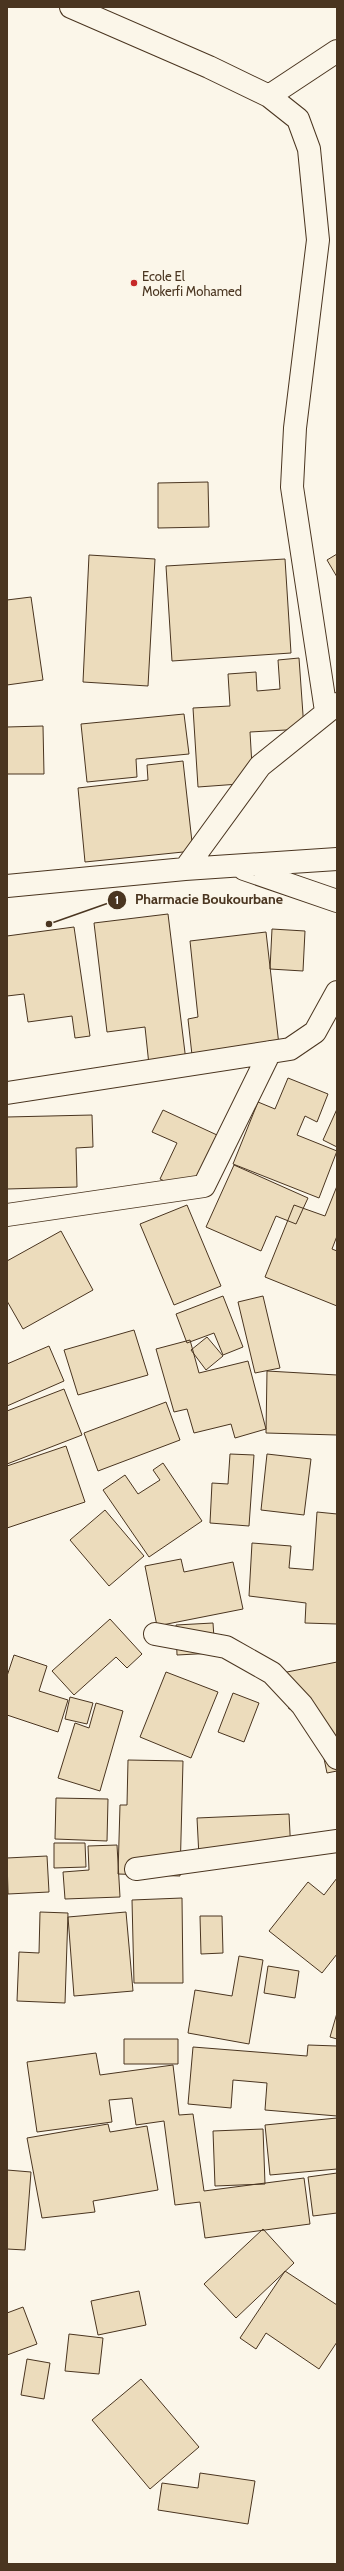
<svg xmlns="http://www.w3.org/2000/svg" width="344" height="2571" viewBox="0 0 344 2571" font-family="Cabin,sans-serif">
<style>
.building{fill:#ecdcbc;stroke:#4a3520}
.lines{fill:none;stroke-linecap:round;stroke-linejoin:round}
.minor-casing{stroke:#4a3520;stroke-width:24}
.minor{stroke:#fbf6e9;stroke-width:22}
.poi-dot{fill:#c62828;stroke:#fbf6e9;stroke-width:1.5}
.labels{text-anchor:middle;stroke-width:3;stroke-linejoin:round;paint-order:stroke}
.poi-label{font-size:13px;fill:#4a3520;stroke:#fbf6e9;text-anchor:start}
.leader{fill:none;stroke:#4a3520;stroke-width:1.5}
.callout-dot{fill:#4a3520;stroke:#fbf6e9;stroke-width:1.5}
.mark-label{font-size:12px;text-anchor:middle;font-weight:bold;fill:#fff}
.callout-label{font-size:14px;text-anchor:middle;font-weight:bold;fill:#4a3520;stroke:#fbf6e9;stroke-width:3;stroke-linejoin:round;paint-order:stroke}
</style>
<rect width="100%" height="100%" fill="#fbf6e9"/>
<path class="building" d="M 208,482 L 209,527 L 158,528 L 158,483 Z
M 337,554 L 337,577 L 327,560 Z
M 89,555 L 155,559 L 148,686 L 83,682 Z
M 285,559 L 291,653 L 172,661 L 166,566 Z
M 31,597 L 43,680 L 7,685 L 7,600 Z
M 299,658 L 304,729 L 250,732 L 253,783 L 198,787 L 193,708 L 230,706 L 228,674 L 256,672 L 257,691 L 280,689 L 278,660 Z
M 184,714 L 189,754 L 136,759 L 137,777 L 87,782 L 81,724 Z
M 43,726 L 44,774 L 7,774 L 7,727 Z
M 183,761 L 193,851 L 85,862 L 78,788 L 148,780 L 147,765 Z
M 168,914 L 186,1061 L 149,1065 L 145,1027 L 107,1032 L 94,923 Z
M 74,927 L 90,1036 L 75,1038 L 72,1016 L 28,1022 L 24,994 L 7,996 L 7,936 Z
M 272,929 L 305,931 L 303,971 L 270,969 Z
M 266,932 L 279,1045 L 192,1055 L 188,1019 L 198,1017 L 190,941 Z
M 288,1078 L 328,1094 L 317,1122 L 305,1116 L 297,1135 L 337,1151 L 319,1198 L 233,1164 L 258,1102 L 275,1109 Z
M 337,1109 L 337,1147 L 323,1140 Z
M 163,1110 L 217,1135 L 191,1193 L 160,1179 L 177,1143 L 152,1132 Z
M 92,1115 L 93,1147 L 76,1148 L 77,1187 L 7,1189 L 7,1117 Z
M 234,1165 L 308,1198 L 296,1224 L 276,1216 L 261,1251 L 206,1227 Z
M 337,1186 L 337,1236 L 332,1249 L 337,1251 L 337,1306 L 265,1277 L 294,1205 L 325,1216 Z
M 187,1205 L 221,1286 L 174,1305 L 140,1224 Z
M 61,1231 L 93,1290 L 23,1329 L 7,1301 L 7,1261 Z
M 223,1296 L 243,1347 L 223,1355 L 214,1333 L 187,1343 L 176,1314 Z
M 263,1296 L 280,1368 L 255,1373 L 238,1302 Z
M 134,1330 L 148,1375 L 78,1395 L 64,1350 Z
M 207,1337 L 223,1356 L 206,1370 L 191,1350 Z
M 190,1340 L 199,1373 L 248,1361 L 266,1429 L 235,1438 L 231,1424 L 194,1433 L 187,1409 L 174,1412 L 156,1349 Z
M 49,1346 L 64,1381 L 7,1406 L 7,1364 Z
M 267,1371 L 337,1375 L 337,1435 L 266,1433 Z
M 64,1389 L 82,1435 L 7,1464 L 7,1411 Z
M 166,1402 L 180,1440 L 98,1471 L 84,1433 Z
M 66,1446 L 85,1502 L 7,1528 L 7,1466 Z
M 230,1454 L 254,1455 L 249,1526 L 210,1523 L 212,1483 L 228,1484 Z
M 267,1454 L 311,1459 L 304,1515 L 261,1510 Z
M 163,1463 L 202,1521 L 149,1557 L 103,1490 L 125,1475 L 138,1494 L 160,1480 L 153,1470 Z
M 105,1510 L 144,1556 L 109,1586 L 70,1540 Z
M 317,1512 L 337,1514 L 337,1624 L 305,1623 L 306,1603 L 249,1596 L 252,1543 L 291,1546 L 289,1568 L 313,1570 Z
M 181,1559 L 184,1572 L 233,1562 L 243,1609 L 157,1626 L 145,1566 Z
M 110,1619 L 142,1654 L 127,1668 L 116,1657 L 74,1695 L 52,1671 Z
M 213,1623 L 215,1653 L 177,1655 L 176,1625 Z
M 14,1655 L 47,1666 L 39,1691 L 68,1700 L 58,1732 L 7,1715 L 7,1676 Z
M 337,1662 L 337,1771 L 327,1773 L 313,1705 L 289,1709 L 282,1673 Z
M 166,1672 L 218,1692 L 191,1758 L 140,1737 Z
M 233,1693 L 259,1703 L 244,1742 L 218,1732 Z
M 70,1697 L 93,1703 L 87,1724 L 65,1719 Z
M 96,1703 L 123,1711 L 100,1791 L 58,1778 L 75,1723 L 89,1728 Z
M 128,1760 L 183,1761 L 180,1876 L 118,1874 L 120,1805 L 127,1805 Z
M 56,1798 L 108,1799 L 107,1841 L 55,1839 Z
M 289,1814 L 291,1853 L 199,1857 L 197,1818 Z
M 54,1843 L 85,1843 L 86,1867 L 54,1868 Z
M 117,1845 L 120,1897 L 65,1899 L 63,1872 L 89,1870 L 88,1846 Z
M 47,1856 L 49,1892 L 8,1894 L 7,1858 Z
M 337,1878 L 337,1954 L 322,1973 L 269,1931 L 308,1882 L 324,1895 Z
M 182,1898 L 183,1983 L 134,1983 L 132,1900 Z
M 40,1912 L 68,1913 L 65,2003 L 17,2001 L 19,1952 L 39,1953 Z
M 126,1912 L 133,1991 L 74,1996 L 68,1917 Z
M 200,1916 L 222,1916 L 223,1953 L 201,1954 Z
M 239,1956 L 263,1960 L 249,2044 L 188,2033 L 195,1990 L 232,1996 Z
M 268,1966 L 299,1971 L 295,1998 L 264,1993 Z
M 337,2013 L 337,2039 L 330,2037 Z
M 124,2039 L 178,2039 L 178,2064 L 124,2064 Z
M 308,2045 L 337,2046 L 337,2116 L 265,2110 L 267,2083 L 233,2080 L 231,2108 L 188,2104 L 193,2047 L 307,2056 Z
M 96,2053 L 100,2075 L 173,2065 L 179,2115 L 193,2114 L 204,2191 L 304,2178 L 310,2224 L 205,2238 L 200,2202 L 175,2205 L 164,2121 L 136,2125 L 132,2098 L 109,2100 L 112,2122 L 37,2132 L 27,2062 Z
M 337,2118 L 337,2169 L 270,2175 L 265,2125 Z
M 108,2124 L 110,2132 L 147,2126 L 158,2190 L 93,2201 L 95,2212 L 42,2218 L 27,2138 Z
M 263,2129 L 265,2184 L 215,2186 L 213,2131 Z
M 7,2170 L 31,2172 L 25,2250 L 7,2249 Z
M 337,2173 L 337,2213 L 313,2216 L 308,2177 Z
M 263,2229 L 294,2263 L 236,2318 L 204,2284 Z
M 285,2271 L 337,2305 L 337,2342 L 319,2369 L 266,2333 L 256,2349 L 240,2338 Z
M 139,2291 L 146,2325 L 98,2335 L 91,2301 Z
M 23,2307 L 37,2344 L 7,2355 L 7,2313 Z
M 69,2334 L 103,2338 L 99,2374 L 65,2371 Z
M 27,2359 L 50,2363 L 44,2399 L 21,2395 Z
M 141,2379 L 199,2447 L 150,2489 L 92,2420 Z
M 200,2473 L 255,2481 L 248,2524 L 158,2510 L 162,2483 L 198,2488 Z"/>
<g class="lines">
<defs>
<path id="minor" d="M 71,7 L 209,67 L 269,96 L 298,119 L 309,149 L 318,240 L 295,428 L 292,487 L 326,711
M 269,96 L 337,51
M 185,869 L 260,766 L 337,704
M 244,869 L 337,901
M 7,886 L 185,869 L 337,859
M 7,1093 L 290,1049 L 315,1032 L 337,992
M 7,1215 L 204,1186 L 270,1052
M 155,1634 L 226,1647 L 272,1673 L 302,1705 L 337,1758
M 136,1869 L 337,1841"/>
</defs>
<use href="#minor" class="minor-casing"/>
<use href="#minor" class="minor"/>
</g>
<circle class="poi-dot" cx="134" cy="283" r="4"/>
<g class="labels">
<g class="poi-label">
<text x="142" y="281">Ecole El<tspan x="142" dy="15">Mokerfi Mohamed</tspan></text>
</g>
</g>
<path class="leader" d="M49 924L117 900"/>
<g class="callout-dot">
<circle cx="49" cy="924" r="4"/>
<circle cx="117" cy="900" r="10"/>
</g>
<g class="mark-label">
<text x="117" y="904">1</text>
</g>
<g class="callout-label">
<text x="209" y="904">Pharmacie Boukourbane</text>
</g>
<rect width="344" height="2571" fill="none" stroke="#4a3520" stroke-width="16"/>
</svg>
